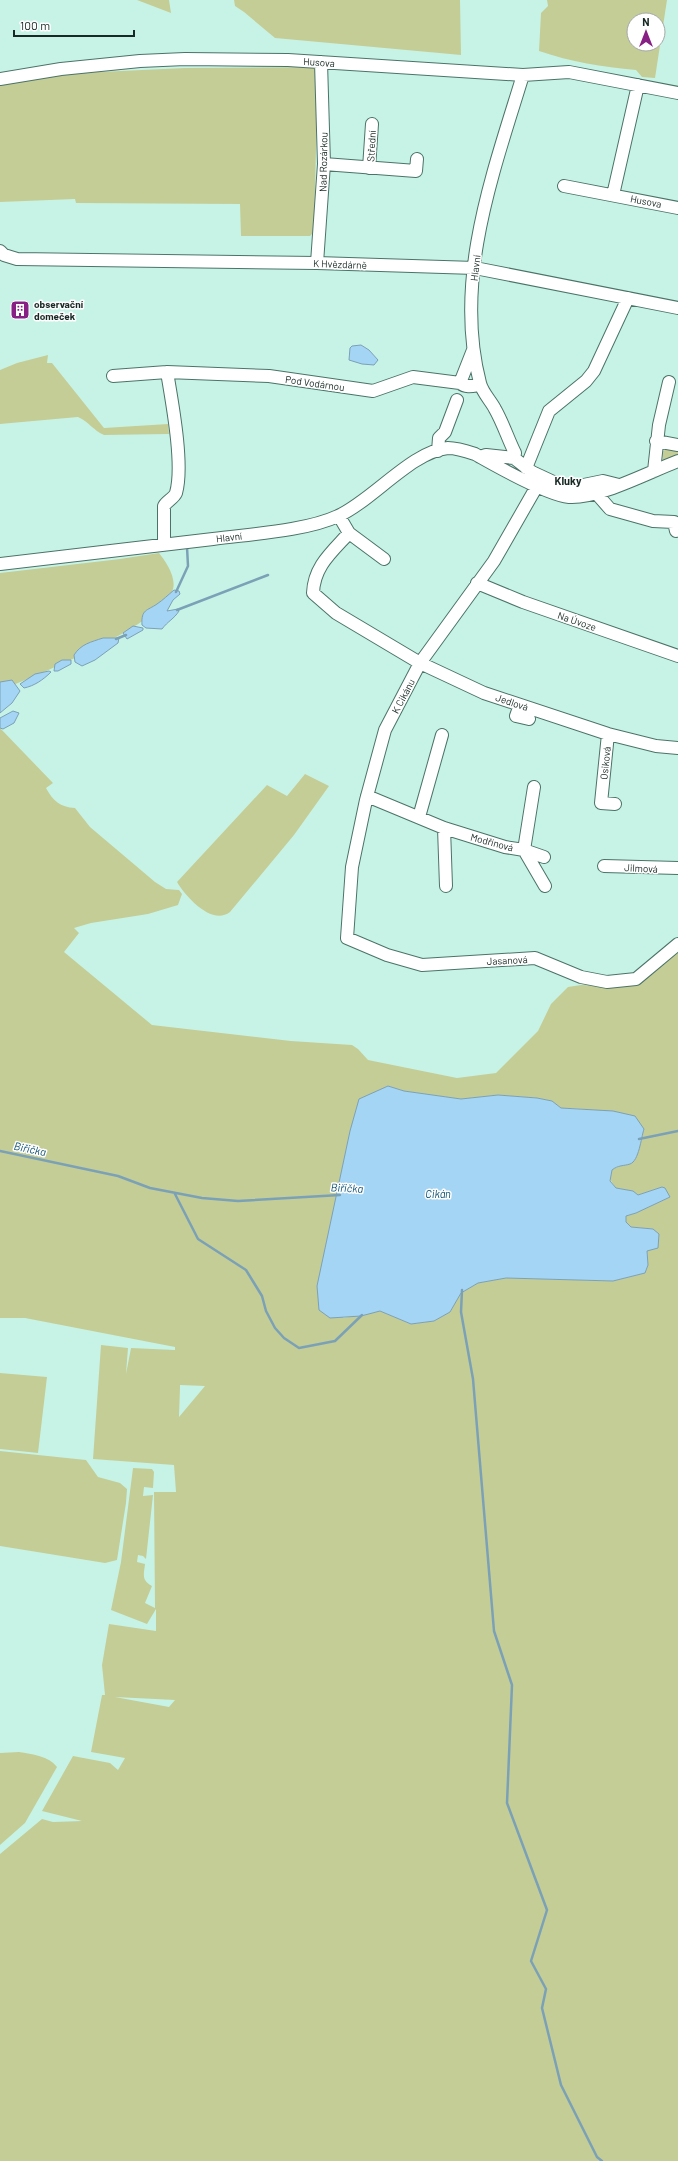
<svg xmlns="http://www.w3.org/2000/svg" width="678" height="2161" viewBox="0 0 678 2161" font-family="Barlow,sans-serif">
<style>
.green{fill:#c5cd96;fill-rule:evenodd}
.water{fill:#a5d5f5;stroke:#7ba1b7}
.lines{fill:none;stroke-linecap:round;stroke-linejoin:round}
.stream{stroke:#7ba1b7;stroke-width:2.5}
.minor-casing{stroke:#4b7368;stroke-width:14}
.minor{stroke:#fff;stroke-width:12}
.labels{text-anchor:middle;stroke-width:3;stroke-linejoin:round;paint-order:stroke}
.street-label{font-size:10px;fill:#182925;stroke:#fff}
.poi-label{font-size:10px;font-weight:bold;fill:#182925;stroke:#fff;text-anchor:start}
.neighbourhood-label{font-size:11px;font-weight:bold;fill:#182925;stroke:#fff}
.water-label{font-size:11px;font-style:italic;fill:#084e71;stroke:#fff}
</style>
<rect width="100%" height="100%" fill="#c7f3e6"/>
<path class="green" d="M 137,0 L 169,0 L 171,13 Z
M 234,0 L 460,0 L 461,55 L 275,38 L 244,12 L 235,6 Z
M 547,0 L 667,0 L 655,78 L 642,77 L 636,70 C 602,67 571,62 539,51 L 541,13 L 548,6 ZM 634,20 L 658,20 L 658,44 L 634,44 Z
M 318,67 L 314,232 L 310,236 L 241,236 L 240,204 L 76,203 L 75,199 L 0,202 L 0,85 L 77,73 L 185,68 Z
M 48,355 L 47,363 L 52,363 L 104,428 L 168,424 L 169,434 L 104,435 C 94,431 89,422 78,417 L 0,424 L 0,370 L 17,363 Z
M 662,449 L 663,451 L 667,449 L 678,450 L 678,455 L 663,461 Z
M 159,553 C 166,562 178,579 172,592 C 154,629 40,673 0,691 L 0,573 L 120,559 Z
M 0,728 L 53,783 L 46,788 C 53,801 60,807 75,808 L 90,827 L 155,882 L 166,889 L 179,890 L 182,894 L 178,905 L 148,914 L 91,923 L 74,928 L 79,933 L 64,952 L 152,1025 L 291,1041 L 352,1045 L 358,1049 L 368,1060 L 457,1078 L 496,1073 L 538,1031 L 551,1004 L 568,987 L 581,985 L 613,986 L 678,951 L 678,2161 L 0,2161 L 0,1854 L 42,1819 L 53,1822 L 82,1821 L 42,1811 L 73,1756 L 110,1763 L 118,1770 L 125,1758 L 91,1752 L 102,1695 L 105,1695 L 102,1665 L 109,1624 L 156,1631 L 156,1609 L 147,1624 L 111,1610 L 121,1562 L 133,1468 L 152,1469 L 154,1472 L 153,1488 L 144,1487 L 143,1496 L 153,1495 L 146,1559 L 143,1556 L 138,1555 L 137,1562 L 145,1564 C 144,1574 141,1580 152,1586 L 145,1603 L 155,1608 L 154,1492 L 176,1492 L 174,1465 L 93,1459 L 101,1345 L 128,1348 L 126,1374 L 131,1348 L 175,1350 L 175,1347 L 25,1318 L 0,1318 ZM 388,1086 L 404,1091 L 461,1099 L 498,1095 L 537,1098 L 552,1101 L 561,1108 L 583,1109 L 643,1129 C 641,1138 640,1151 635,1159 C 629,1170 595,1162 616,1188 L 633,1191 L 638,1195 L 662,1187 L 670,1197 L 636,1213 L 626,1216 L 626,1222 L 631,1227 L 653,1229 L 647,1251 L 648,1265 L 645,1273 L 613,1281 L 506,1278 L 478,1283 L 461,1293 L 450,1312 L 434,1321 L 411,1324 L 380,1311 L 343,1318 L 337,1195 L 356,1110 ZM 180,1385 L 205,1386 L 179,1417 L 180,1388 ZM 115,1697 L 175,1700 L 169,1707 Z
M 305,774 L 329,786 L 294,835 L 230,912 C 212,926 186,897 177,882 L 267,785 L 287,796 Z
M 0,1373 L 47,1377 L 38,1453 L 0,1449 Z
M 0,1451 L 86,1460 L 98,1477 L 120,1483 L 127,1489 L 126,1503 L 117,1560 L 105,1563 L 0,1546 Z
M 19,1752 C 32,1754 49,1756 57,1767 L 25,1823 L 0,1845 L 0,1753 Z"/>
<path class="water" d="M 361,345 L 369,350 L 378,360 L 374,365 L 362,364 L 349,360 L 350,348 L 352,346 Z
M 174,590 L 179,591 L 180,594 L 173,600 L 167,611 L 178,609 L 179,611 C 174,619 168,621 162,629 L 146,628 L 142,625 C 141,609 147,611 157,604 C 163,600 168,595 174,590 Z
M 133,626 L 143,628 L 143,630 L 127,639 L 123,633 Z
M 103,638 L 119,638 L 118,643 L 95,660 L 82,666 L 75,662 L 74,655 C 81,644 91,642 103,638 Z
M 62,660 L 71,660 L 71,664 L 58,671 L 54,671 L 55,664 Z
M 49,671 L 51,672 C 43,680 34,686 24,688 L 20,684 L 35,674 Z
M 12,680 L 20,691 L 12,703 L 0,713 L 0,682 Z
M 13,711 L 19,713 L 14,723 L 3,729 L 0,728 L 0,718 Z
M 388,1086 L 404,1091 L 461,1099 L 498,1095 L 537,1098 L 552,1101 L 561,1108 L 613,1111 L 635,1116 L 644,1129 C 641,1138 639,1161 630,1164 C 624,1166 618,1165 612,1170 L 610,1181 L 616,1188 L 633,1191 L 638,1195 L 662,1187 L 665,1188 L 670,1197 L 636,1213 L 626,1216 L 626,1222 L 631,1227 L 653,1229 L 659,1234 L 658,1248 L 647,1251 L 648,1265 L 645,1273 L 613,1281 L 506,1278 L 478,1283 L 461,1293 L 450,1312 L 434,1321 L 411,1324 L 380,1311 L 361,1316 L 330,1318 L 319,1310 L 317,1286 L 350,1131 L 359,1099 Z"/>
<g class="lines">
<path class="stream" d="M 176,592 L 188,566 L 187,547
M 177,610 L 268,575
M 116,639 L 126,635
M 639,1139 L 678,1131
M 0,1151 L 118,1176 L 150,1188 L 202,1198 L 238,1201 L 340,1195
M 175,1194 L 198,1239 L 246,1270 L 262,1296 L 266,1311 L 275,1328 L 284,1338 L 299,1348 L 335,1341 L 362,1315
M 462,1290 L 461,1312 L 473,1379 L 494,1631 L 512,1685 L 507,1803 L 547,1910 L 531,1961 L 546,1989 L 542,2008 L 561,2085 L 597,2157 L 602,2161"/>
<defs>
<path id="minor" d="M 0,79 L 61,69 L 140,61 L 185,59 L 288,60 L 523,75 L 569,72 L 678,93
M 324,164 L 416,171 L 417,159
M 369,168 L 372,124
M 564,186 L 678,208
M 613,195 L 638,85
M 0,251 L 4,255 L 17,259 L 317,263 L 475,268 L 678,308
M 317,263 L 324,164 L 321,62
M 113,376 L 167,372
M 460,383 L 473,350
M 656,441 L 678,445
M 438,451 L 439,438 L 445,432 L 457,400
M 480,457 L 486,455 L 514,458 L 532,472 L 562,486 L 569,488 L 603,481 L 619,485
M 514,458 L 515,453 C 508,439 503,423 495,409 C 491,401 482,392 480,383 C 453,280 493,173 523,75
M 526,468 L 549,411 L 586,381 L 594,371 L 628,298
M 654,471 L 659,425 L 669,382
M 537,486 L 494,561 L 420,663 L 385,730 L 366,800 L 352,867 L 347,938 L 387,955 L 422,965 L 535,958 L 581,977 L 607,982 L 636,979 L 678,944
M 596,493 L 610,509 L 653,521 L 674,522 L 676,531
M 339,516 L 349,533 C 332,552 314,566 313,593 L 336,613 L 420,663 L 484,693 L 608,734 L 656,746 L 678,748
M 349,533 L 384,559
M 164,545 L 164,506 C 167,501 174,498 176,493 C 184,465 172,402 167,372 L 269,376 L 373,391 L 413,377 L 460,383 C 466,388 473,386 480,385
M 0,564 C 71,556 142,547 213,539 C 250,534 306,531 338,516 C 372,501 412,451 448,448 C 457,448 466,451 475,454 C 496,466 547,495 569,497 C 598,499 649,472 678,461
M 477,583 L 523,602 L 678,656
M 520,705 L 516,716 L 529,719
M 608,734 L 601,803 L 615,804
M 367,796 L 444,828 L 505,847 L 524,850 L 544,857
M 419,817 L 442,735
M 444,828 L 446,886
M 524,850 L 534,787
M 524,850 L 545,886
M 604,866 L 678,868"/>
</defs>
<use href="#minor" class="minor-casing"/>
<use href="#minor" class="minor"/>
</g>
<defs>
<symbol id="building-square" viewBox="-11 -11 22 22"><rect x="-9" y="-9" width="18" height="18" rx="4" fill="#881f85" stroke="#fff"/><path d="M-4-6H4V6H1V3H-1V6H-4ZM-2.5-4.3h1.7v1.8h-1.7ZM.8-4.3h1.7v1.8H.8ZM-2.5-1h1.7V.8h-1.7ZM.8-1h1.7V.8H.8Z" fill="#fff"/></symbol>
</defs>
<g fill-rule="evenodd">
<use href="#building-square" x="9" y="299" width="22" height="22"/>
</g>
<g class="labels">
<g class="street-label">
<text transform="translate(319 62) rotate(4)" y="4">Husova</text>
<text transform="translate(371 146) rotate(-87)" y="4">Střední</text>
<text transform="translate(323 162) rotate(-89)" y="4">Nad Rozárkou</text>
<text transform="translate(646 201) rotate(11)" y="4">Husova</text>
<text transform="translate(340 264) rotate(2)" y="4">K Hvězdárně</text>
<text transform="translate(475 268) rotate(-83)" y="4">Hlavní</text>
<text transform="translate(315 383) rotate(8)" y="4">Pod Vodárnou</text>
<text transform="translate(229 537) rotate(-7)" y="4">Hlavní</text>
<text transform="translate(577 621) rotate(19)" y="4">Na Úvoze</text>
<text transform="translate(403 696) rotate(-62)" y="4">K Cikánu</text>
<text transform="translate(512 702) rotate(18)" y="4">Jedlová</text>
<text transform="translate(605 763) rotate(-84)" y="4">Osiková</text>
<text transform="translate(492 842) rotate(15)" y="4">Modřínová</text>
<text transform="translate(641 868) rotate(3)" y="4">Jilmová</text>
<text transform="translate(507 960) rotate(-3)" y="4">Jasanová</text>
</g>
<g class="poi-label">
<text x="34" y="308">observační<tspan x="34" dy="12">domeček</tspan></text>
</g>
<g class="neighbourhood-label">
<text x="568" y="485">Kluky</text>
</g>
<g class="water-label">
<text transform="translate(30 1149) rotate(12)" y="4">Biřička</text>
<text transform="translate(347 1188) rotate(3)" y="4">Biřička</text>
<text x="438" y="1198">Cikán</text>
</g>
</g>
<g transform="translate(646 32)"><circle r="19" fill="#ffffff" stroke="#a3a9a8"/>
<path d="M0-3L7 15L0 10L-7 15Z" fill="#881f85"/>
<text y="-6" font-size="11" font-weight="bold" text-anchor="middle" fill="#182925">N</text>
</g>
<path d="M14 30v6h120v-6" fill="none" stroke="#182925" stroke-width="2"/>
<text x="20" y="30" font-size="12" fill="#182925" stroke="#ffffff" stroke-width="3" paint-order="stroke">100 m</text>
</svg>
